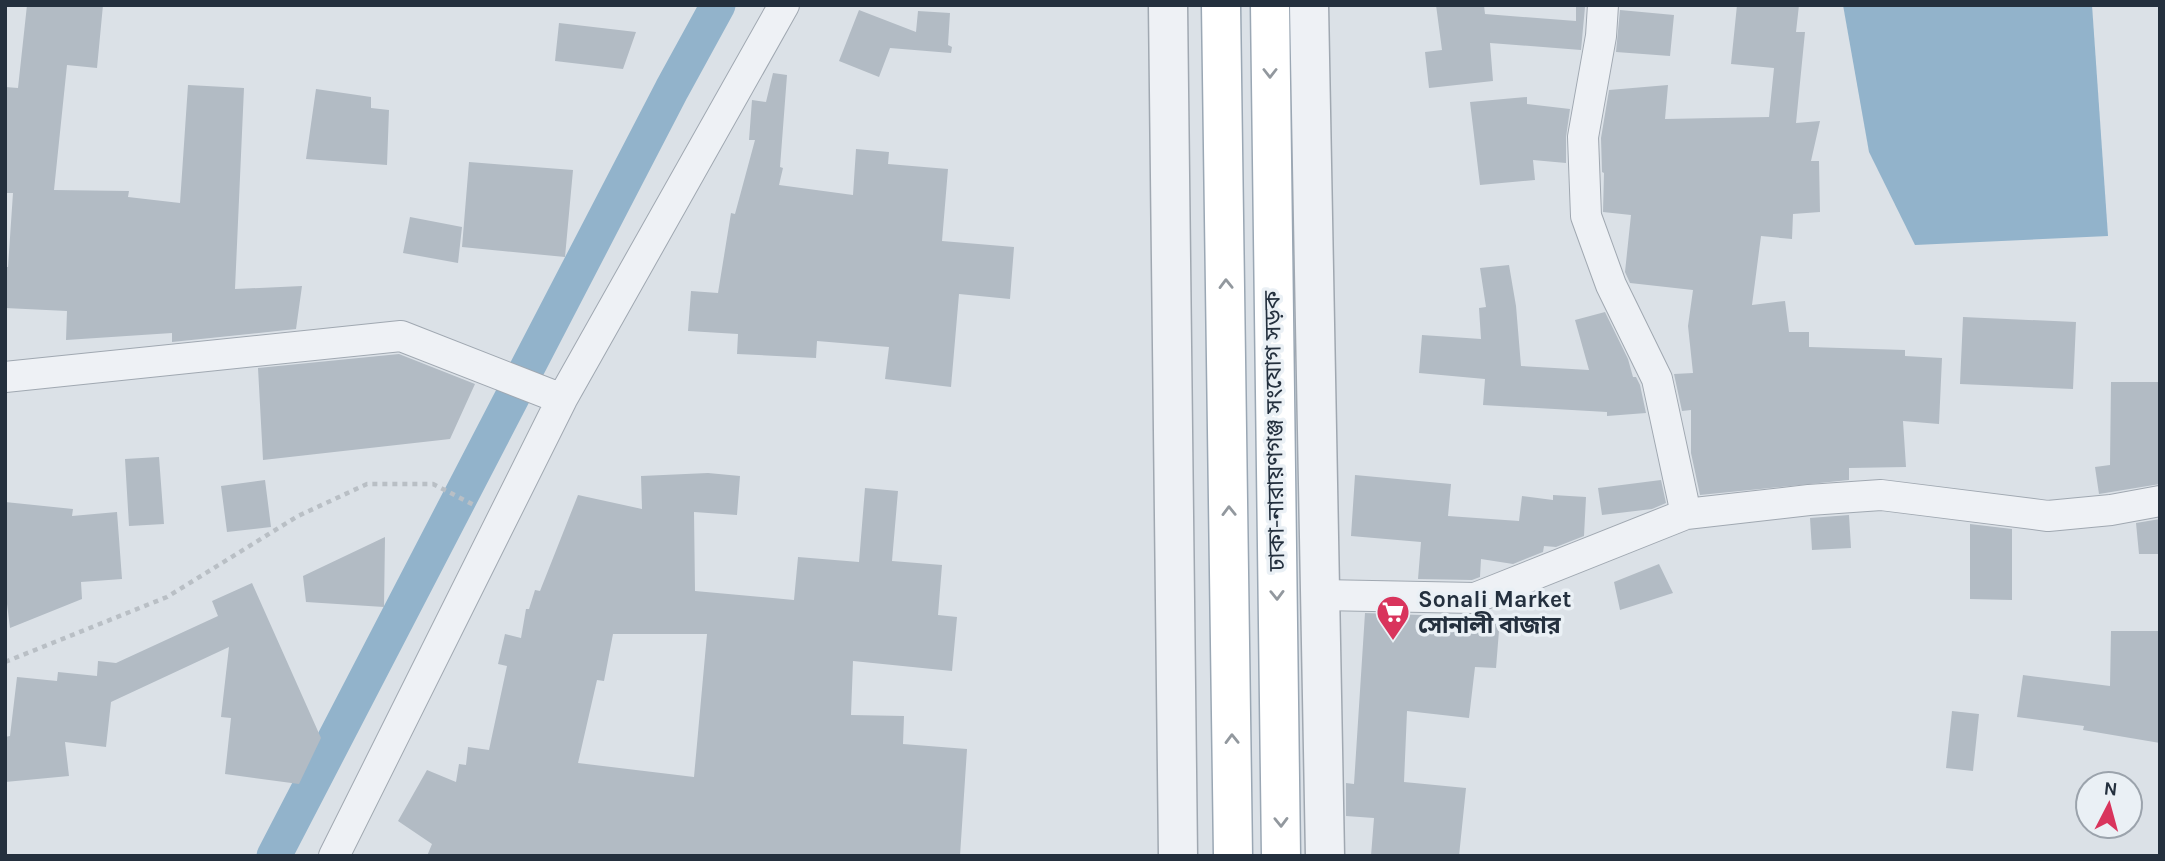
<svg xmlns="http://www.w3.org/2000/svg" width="2165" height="861" viewBox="0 0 2165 861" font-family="Karla,'Noto Sans Bengali',sans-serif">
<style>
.water{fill:#92b3cb}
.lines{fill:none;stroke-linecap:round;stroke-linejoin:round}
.canal{stroke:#92b3cb;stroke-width:35}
.building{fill:#b2bbc4;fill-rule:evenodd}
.minor-casing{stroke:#a0a8b1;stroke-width:32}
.tertiary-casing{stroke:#a0a8b1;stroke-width:41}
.primary-casing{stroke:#9aa7b4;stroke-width:41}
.path{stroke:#b9bfc5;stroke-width:4.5;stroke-dasharray:5 5;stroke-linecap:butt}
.minor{stroke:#eef1f5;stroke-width:30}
.tertiary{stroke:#eef1f5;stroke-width:38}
.primary{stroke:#fff;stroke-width:38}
.oneway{stroke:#92989e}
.labels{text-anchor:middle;stroke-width:7;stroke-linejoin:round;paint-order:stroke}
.street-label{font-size:23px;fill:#24303e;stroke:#eaf0f5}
.poi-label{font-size:23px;font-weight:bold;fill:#24303e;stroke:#eaf0f5;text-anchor:start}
</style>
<rect width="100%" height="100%" fill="#dbe1e7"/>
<path class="water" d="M 1843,5 L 2092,5 L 2108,236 L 1915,245 L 1869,152 Z"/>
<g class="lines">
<path class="canal" d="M 274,856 L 672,89 L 718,5"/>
</g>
<path class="building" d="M 27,5 L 103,5 L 97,68 L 67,65 L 54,190 L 129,191 L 128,197 L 180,203 L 188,85 L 244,88 L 235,289 L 302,286 L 296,329 L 172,342 L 172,333 L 66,340 L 67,311 L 5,308 L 5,267 L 8,267 L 13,193 L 5,193 L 5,87 L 18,88 Z
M 1436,5 L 1484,5 L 1485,14 L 1576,21 L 1576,6 L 1585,7 L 1581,50 L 1490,43 L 1493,81 L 1429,88 L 1425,52 L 1442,50 Z
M 1737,5 L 1799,5 L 1796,32 L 1805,32 L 1796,123 L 1820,121 L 1811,161 L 1819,161 L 1820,212 L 1793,214 L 1792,239 L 1761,236 L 1752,305 L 1785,301 L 1789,332 L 1809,332 L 1809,347 L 1905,350 L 1905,356 L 1942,358 L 1939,424 L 1903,421 L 1906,467 L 1849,468 L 1849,480 L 1700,495 L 1691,453 L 1691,410 L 1682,411 L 1674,374 L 1693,373 L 1688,326 L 1693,290 L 1630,283 L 1625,272 L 1631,215 L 1603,212 L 1604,173 L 1602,172 L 1601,138 L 1609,90 L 1668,85 L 1665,119 L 1769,117 L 1774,68 L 1731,64 Z
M 859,10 L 916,32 L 918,11 L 950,13 L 948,45 L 952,47 L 951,53 L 890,48 L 879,77 L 839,61 Z
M 1620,10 L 1674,15 L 1670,56 L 1616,52 Z
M 559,23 L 636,32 L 623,69 L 555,61 Z
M 773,73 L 787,75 L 780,167 L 783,168 L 779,185 L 853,195 L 856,149 L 889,152 L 888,164 L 948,169 L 942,241 L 1014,247 L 1010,299 L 959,294 L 951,387 L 885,379 L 889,347 L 817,341 L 816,358 L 737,354 L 738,334 L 688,331 L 691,291 L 718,293 L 731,213 L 735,214 L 755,140 L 749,140 L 752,100 L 766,102 Z
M 316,89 L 371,97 L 371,108 L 389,110 L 387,165 L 306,159 Z
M 1527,97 L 1527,104 L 1570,109 L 1566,137 L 1566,163 L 1533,160 L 1535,180 L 1480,185 L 1470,102 Z
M 469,162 L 573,170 L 565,257 L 462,247 Z
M 410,217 L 462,227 L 458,263 L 403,253 Z
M 1509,265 L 1516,306 L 1521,366 L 1589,370 L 1575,320 L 1605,312 L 1628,359 L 1633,377 L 1636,377 L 1640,385 L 1646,413 L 1607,416 L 1607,412 L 1483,405 L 1485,379 L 1419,373 L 1422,335 L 1481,339 L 1479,308 L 1486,307 L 1480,268 Z
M 1963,317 L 2076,322 L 2073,389 L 1960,384 Z
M 399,354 L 475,384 L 450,439 L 263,460 L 258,368 Z
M 2111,382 L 2160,382 L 2160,484 L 2099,494 L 2095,467 L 2110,465 Z
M 159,457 L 164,524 L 129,526 L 125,459 Z
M 708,473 L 740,476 L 737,515 L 694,512 L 695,591 L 794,600 L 798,557 L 859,562 L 865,488 L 898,491 L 892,561 L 942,565 L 938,615 L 957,617 L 952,671 L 853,661 L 851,715 L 904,716 L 903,744 L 967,749 L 960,856 L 427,856 L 432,844 L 398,821 L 427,770 L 456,782 L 459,764 L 466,765 L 468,747 L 489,750 L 507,666 L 498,664 L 505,634 L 521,638 L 526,609 L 529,609 L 535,590 L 540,591 L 578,495 L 642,509 L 641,476 ZM 613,634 L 707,634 L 694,777 L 578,763 L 597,680 L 604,681 Z
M 1355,475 L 1451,484 L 1448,516 L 1519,521 L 1522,496 L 1553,500 L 1553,495 L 1586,497 L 1584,536 L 1556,547 L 1544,546 L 1543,552 L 1513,564 L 1481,559 L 1480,577 L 1472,580 L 1418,579 L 1421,542 L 1351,536 Z
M 265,480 L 271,527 L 227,532 L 221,486 Z
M 1661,480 L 1666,503 L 1652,509 L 1602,515 L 1598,488 Z
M 5,502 L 73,509 L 72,516 L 117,512 L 122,579 L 81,582 L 82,599 L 10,628 L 5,588 Z
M 1849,515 L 1851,548 L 1812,550 L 1810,518 Z
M 2160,519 L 2160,554 L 2139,554 L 2136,523 Z
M 1970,524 L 2012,529 L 2012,600 L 1970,599 Z
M 385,537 L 384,607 L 306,602 L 303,576 Z
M 1659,564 L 1673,593 L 1620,610 L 1614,582 Z
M 252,583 L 321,738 L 299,784 L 225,774 L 231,718 L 221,717 L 229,647 L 111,702 L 106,747 L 65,742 L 69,776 L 5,782 L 5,737 L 10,736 L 17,677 L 57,681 L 58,672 L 97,676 L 98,661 L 116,663 L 218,616 L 212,601 Z
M 1365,613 L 1500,618 L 1496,668 L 1475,667 L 1469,718 L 1407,711 L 1404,782 L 1466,788 L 1459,856 L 1371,856 L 1374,818 L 1346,816 L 1346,783 L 1354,784 Z
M 2111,631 L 2160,631 L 2160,743 L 2083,730 L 2084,726 L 2017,717 L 2023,675 L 2110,686 Z
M 1952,711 L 1979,714 L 1973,771 L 1946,768 Z"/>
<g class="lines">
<defs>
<path id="minor" d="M 1603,5 L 1601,36 L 1583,137 L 1586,216 L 1611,285 L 1657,379 L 1686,514
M 5,377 L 401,336 L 562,399
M 1321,595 L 1475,598 L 1686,514 L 1809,500 L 1881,495 L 2048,516 L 2111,510 L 2160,501
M 334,856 L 562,399 L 784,5"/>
<path id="tertiary" d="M 1168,5 L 1178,856
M 1309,5 L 1325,856"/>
<path id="primary" d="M 1221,5 L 1233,856
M 1270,5 L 1281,856"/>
</defs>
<use href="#minor" class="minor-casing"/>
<use href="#tertiary" class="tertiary-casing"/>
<use href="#primary" class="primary-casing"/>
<path class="path" d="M 5,662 L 167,597 L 298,516 L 367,484 L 433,484 L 474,505"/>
<use href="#minor" class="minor"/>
<use href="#tertiary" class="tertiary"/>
<use href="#primary" class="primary"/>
</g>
<defs><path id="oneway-chevron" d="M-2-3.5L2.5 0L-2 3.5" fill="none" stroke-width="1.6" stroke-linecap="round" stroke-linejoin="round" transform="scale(1.75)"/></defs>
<g class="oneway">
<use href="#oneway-chevron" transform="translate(1270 73) rotate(90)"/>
<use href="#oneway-chevron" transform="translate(1226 284) rotate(-91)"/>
<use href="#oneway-chevron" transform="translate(1229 511) rotate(-91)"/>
<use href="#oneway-chevron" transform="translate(1277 595) rotate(89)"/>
<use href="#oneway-chevron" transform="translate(1232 739) rotate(-91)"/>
<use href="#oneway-chevron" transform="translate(1281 822) rotate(89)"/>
</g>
<defs>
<symbol id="supermarket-pin" viewBox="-11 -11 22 30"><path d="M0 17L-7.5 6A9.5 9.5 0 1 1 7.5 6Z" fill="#d9345c" stroke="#eaf0f5"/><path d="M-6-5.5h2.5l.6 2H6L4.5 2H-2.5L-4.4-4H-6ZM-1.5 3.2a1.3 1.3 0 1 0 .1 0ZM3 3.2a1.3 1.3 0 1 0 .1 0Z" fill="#fff"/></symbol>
</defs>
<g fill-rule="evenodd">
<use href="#supermarket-pin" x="1374" y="593" width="38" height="52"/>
</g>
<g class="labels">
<g class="street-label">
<text transform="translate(1274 431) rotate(-91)" y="8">ঢাকা-নারায়ণগঞ্জ সংযোগ সড়ক</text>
</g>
<g class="poi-label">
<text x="1418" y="607">Sonali Market<tspan x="1418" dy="26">সোনালী বাজার</tspan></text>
</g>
</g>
<rect width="2165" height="861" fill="none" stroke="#24303e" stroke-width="14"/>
<g transform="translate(2109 805) rotate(6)"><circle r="33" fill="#eaf0f5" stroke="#9ba3ac" stroke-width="2"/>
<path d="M0-5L12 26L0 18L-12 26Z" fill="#d9345c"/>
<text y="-10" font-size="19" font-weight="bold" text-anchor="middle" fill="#24303e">N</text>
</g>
</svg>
